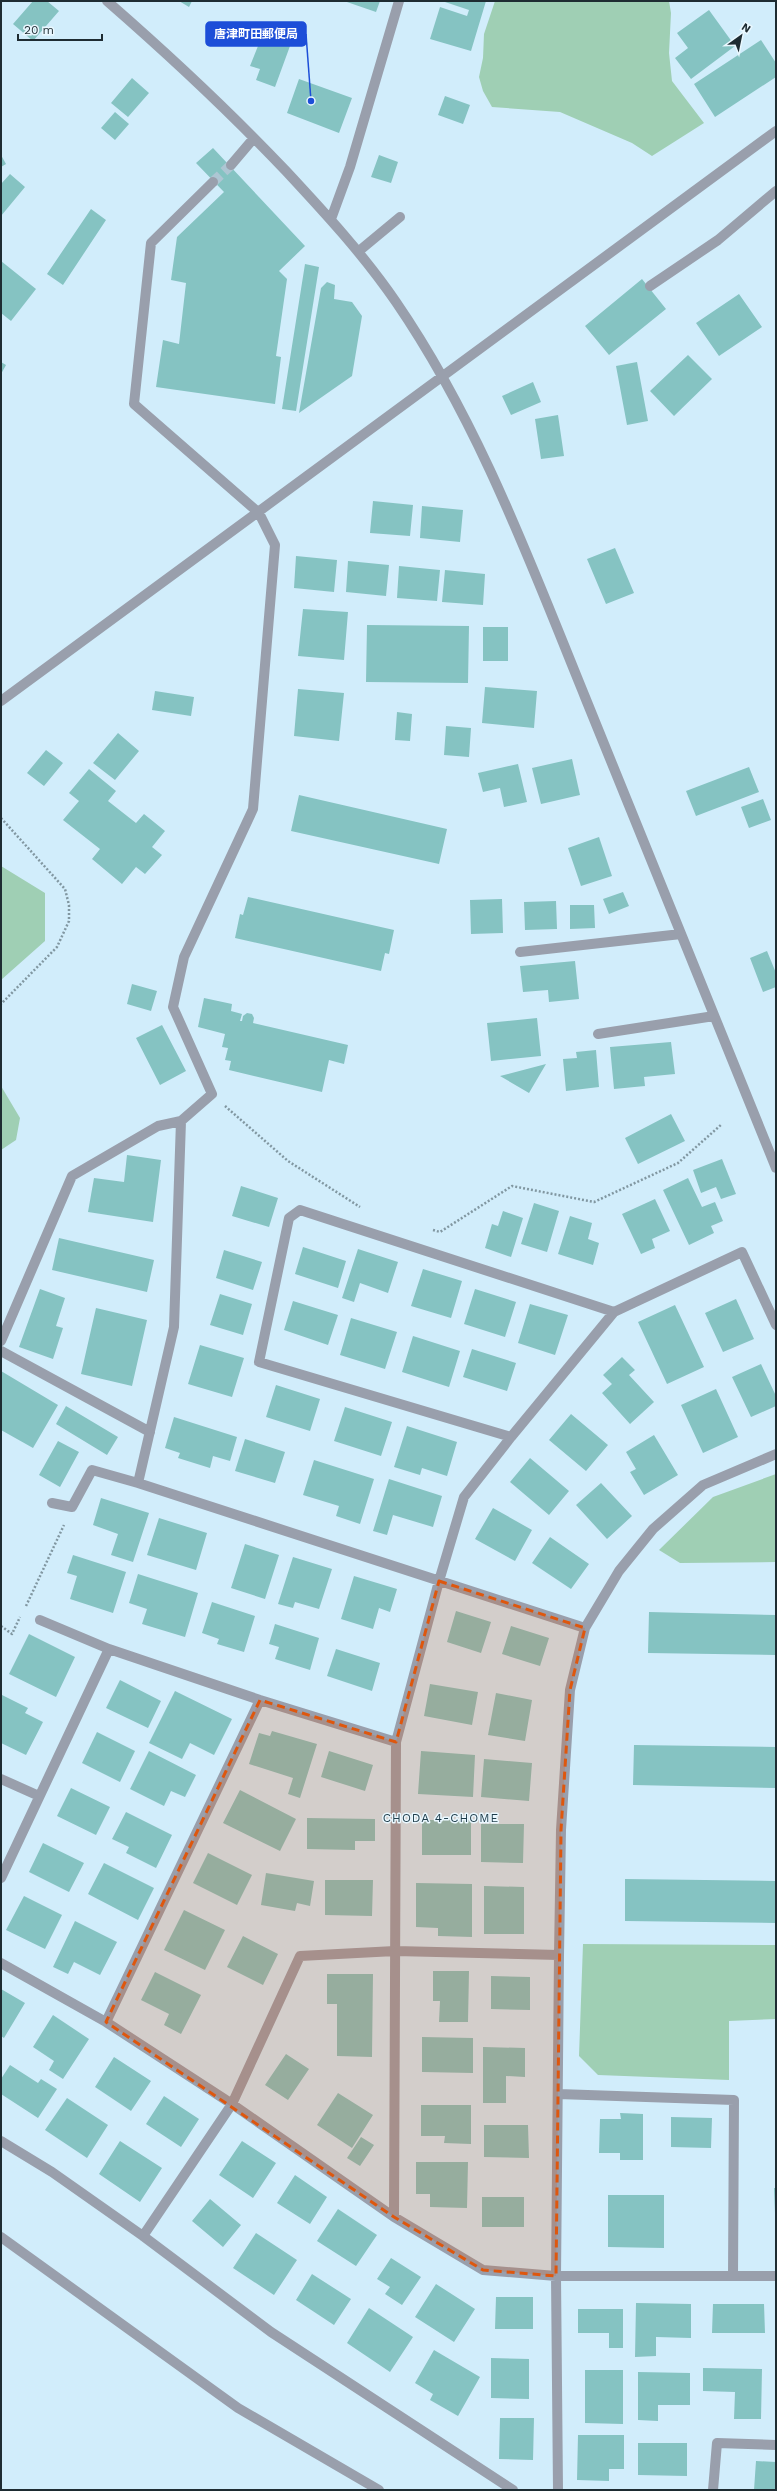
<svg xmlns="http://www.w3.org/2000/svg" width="777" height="2491" viewBox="0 0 777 2491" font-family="'Work Sans','Noto Sans JP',sans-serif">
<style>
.green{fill:#9fcfb4}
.building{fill:#85c3c2}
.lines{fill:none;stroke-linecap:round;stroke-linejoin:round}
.minor-tunnel{stroke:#adc6d3;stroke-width:10;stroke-dasharray:10 5;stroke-linecap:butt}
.path{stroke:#8197a1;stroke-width:2.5;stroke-dasharray:2 2;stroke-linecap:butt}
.minor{stroke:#999fac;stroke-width:10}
.marked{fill:#de570e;fill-opacity:0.2;stroke:#de570e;stroke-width:3;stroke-dasharray:8 5;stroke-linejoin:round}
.labels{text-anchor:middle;stroke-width:3;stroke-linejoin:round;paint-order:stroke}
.neighbourhood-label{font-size:12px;letter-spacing:1px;fill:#1e3c4a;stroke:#eaf8ff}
.leader{fill:none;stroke:#1d4ed8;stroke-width:1.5}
.callout-dot{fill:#1d4ed8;stroke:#eaf8ff;stroke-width:1.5}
.callout{fill:#1d4ed8;stroke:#1d4ed8;stroke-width:1.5}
.callout-label{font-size:12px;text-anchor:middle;font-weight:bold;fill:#fff}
</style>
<rect width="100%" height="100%" fill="#d1edfb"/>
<path class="green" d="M 495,1 L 669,1 L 671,13 L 669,53 L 672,81 L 704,123 L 652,156 L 632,143 L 560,112 L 492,107 L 483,91 L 479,77 L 483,58 L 484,34 Z
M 1,866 L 45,893 L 45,941 L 1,980 Z
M 1,1086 L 20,1118 L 16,1140 L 1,1150 Z
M 776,1474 L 776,1562 L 680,1563 L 659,1550 L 713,1497 Z
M 583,1944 L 776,1945 L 776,2019 L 729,2021 L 729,2080 L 598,2075 L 579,2056 Z"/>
<path class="building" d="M 33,1 L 47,1 L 59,11 L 33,41 L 13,24 Z
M 179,1 L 192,1 L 189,7 Z
M 344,1 L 380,1 L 376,12 Z
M 442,1 L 486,1 L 471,51 L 430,39 L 440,7 L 467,16 L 469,10 Z
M 709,10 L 735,46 L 691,79 L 675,58 L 688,48 L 677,33 Z
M 262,36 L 290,46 L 275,87 L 256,80 L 260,69 L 250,66 Z
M 761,40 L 776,63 L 776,77 L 715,117 L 694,84 Z
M 132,78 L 149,93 L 128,117 L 111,103 Z
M 299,79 L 352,98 L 339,133 L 287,113 Z
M 445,96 L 470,105 L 463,124 L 438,115 Z
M 115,112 L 129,124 L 115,140 L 101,128 Z
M 213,148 L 305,246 L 279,271 L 287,279 L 276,356 L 281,357 L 275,404 L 156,387 L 163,340 L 179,344 L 186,283 L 171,280 L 177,237 L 224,192 L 196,163 Z
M 1,155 L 6,164 L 1,167 Z
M 379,155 L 398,162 L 391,183 L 371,177 Z
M 10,174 L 25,187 L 1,216 L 1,184 Z
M 91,209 L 106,220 L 63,285 L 47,274 Z
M 1,261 L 36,289 L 11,321 L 1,313 Z
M 305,264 L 319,267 L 296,411 L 282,409 Z
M 642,279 L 666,309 L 609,355 L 585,326 Z
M 327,282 L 335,285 L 334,299 L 352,302 L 362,316 L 352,376 L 299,413 L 321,288 Z
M 739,294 L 762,327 L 719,356 L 696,323 Z
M 688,355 L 712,379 L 674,416 L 650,391 Z
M 1,362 L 6,365 L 1,374 Z
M 637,362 L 648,421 L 627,425 L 616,366 Z
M 533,382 L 541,402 L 511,415 L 502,396 Z
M 558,415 L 564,456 L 541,459 L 535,419 Z
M 373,501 L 413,505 L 410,536 L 370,533 Z
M 422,506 L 463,510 L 460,542 L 420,538 Z
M 615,548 L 634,593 L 606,604 L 587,559 Z
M 296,556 L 337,560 L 334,592 L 294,588 Z
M 348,561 L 389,565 L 386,596 L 346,592 Z
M 399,566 L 440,570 L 437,601 L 397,598 Z
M 445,570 L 485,574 L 483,605 L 442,602 Z
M 303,609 L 348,612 L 344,660 L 298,656 Z
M 367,625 L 469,626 L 468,683 L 366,682 Z
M 483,627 L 508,627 L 508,661 L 483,661 Z
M 485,687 L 537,691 L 534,728 L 482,723 Z
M 298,689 L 344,693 L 339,741 L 294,736 Z
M 155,691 L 194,697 L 191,716 L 152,710 Z
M 397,712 L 412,714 L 410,741 L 395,740 Z
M 446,726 L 471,728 L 469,757 L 444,755 Z
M 118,733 L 139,751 L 115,780 L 93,763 Z
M 46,750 L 63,763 L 44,786 L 27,773 Z
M 572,759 L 580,795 L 541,804 L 532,768 Z
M 518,764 L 527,802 L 504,807 L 500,788 L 483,792 L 478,773 Z
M 749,767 L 759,792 L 696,816 L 686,791 Z
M 89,769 L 116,791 L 108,801 L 136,823 L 144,814 L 165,831 L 152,847 L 162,855 L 145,874 L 136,867 L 122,884 L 92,859 L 100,849 L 63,820 L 79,801 L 69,793 Z
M 299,795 L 447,829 L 439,864 L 291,831 Z
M 763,799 L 771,820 L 749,828 L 741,807 Z
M 599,837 L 612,876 L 581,886 L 568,848 Z
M 623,892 L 629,906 L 609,914 L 603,899 Z
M 248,897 L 394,930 L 389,954 L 385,953 L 381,971 L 235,938 L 240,914 L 243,915 Z
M 502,899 L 503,933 L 471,934 L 470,900 Z
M 556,901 L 557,929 L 525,930 L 524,902 Z
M 570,905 L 594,905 L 595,928 L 570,929 Z
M 767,951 L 776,973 L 776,987 L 763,992 L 750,958 Z
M 575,961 L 579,999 L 549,1002 L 548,990 L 523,992 L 520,966 Z
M 132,984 L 157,991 L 151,1011 L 127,1004 Z
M 204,998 L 232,1004 L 231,1011 L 242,1014 L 240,1021 L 242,1021 L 243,1016 L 247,1013 L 252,1014 L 254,1018 L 253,1023 L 348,1045 L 344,1064 L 329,1060 L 322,1092 L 229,1070 L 231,1061 L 225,1060 L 228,1048 L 222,1047 L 225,1034 L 198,1027 Z
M 537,1018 L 541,1056 L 491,1061 L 487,1023 Z
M 162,1025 L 186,1071 L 160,1085 L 136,1038 Z
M 671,1042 L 675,1074 L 644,1077 L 645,1086 L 614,1089 L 610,1047 Z
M 596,1050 L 599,1087 L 566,1091 L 563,1059 L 577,1058 L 576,1052 Z
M 546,1064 L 529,1093 L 500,1076 Z
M 671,1114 L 685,1141 L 638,1164 L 625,1138 Z
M 127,1155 L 161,1160 L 153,1222 L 88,1212 L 94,1178 L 124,1182 Z
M 722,1159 L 736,1194 L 721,1199 L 716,1187 L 701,1193 L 693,1170 Z
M 688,1178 L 702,1207 L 715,1202 L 723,1221 L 711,1226 L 714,1233 L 689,1245 L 663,1190 Z
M 241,1186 L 278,1198 L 269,1227 L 232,1216 Z
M 655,1199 L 670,1231 L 652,1239 L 655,1248 L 641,1254 L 622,1214 Z
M 534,1203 L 559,1211 L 547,1252 L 521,1244 Z
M 503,1211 L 523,1218 L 511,1257 L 485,1248 L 492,1224 L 498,1226 Z
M 570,1216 L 592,1223 L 588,1239 L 599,1243 L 593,1265 L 558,1254 Z
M 59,1238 L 154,1260 L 147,1292 L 52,1270 Z
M 303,1247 L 346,1261 L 338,1288 L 295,1274 Z
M 358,1249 L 398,1262 L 388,1293 L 360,1283 L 354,1302 L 342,1298 Z
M 224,1250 L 262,1262 L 253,1290 L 216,1278 Z
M 423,1269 L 462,1281 L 451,1318 L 411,1306 Z
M 40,1289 L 65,1298 L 56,1326 L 63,1328 L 53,1359 L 19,1347 Z
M 475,1289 L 516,1302 L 505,1337 L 464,1324 Z
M 220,1294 L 252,1304 L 243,1335 L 210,1325 Z
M 736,1299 L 754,1339 L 723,1352 L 705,1313 Z
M 293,1301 L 338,1315 L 328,1345 L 284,1330 Z
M 530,1304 L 568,1315 L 555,1355 L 518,1343 Z
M 675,1305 L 704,1367 L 667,1384 L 638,1322 Z
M 96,1308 L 147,1320 L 132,1386 L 81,1374 Z
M 351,1318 L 397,1332 L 385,1369 L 340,1355 Z
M 413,1336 L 460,1351 L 449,1387 L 402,1372 Z
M 200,1345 L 244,1358 L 232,1397 L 188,1384 Z
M 472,1349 L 516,1363 L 507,1391 L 463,1377 Z
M 622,1357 L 635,1370 L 629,1375 L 654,1402 L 630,1424 L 602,1393 L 612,1384 L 603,1375 Z
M 761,1364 L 776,1396 L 776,1406 L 751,1417 L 732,1377 Z
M 1,1371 L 58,1405 L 33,1448 L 1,1430 Z
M 276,1385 L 320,1399 L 310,1431 L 266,1417 Z
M 716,1389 L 738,1437 L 703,1453 L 681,1405 Z
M 66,1406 L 118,1437 L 107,1455 L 56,1424 Z
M 345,1407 L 392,1422 L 381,1456 L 334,1441 Z
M 571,1414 L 608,1445 L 586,1471 L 549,1440 Z
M 174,1417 L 237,1437 L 230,1461 L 213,1456 L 210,1468 L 178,1458 L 180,1453 L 165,1448 Z
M 407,1426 L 457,1442 L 447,1476 L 422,1468 L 420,1475 L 394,1467 Z
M 654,1435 L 678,1475 L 644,1495 L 630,1472 L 636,1469 L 626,1452 Z
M 245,1439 L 285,1452 L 275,1483 L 235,1471 Z
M 58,1441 L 79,1452 L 60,1487 L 39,1475 Z
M 530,1458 L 569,1491 L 549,1515 L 510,1482 Z
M 314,1460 L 374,1479 L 360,1524 L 336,1516 L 339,1506 L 303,1495 Z
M 389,1479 L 442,1496 L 433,1527 L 393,1515 L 387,1535 L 373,1531 Z
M 601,1483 L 632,1516 L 607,1539 L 576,1505 Z
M 101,1498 L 149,1513 L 133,1562 L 111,1555 L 118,1534 L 93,1525 Z
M 493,1508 L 532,1530 L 515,1561 L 475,1539 Z
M 159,1518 L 207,1533 L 196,1570 L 147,1555 Z
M 550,1537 L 589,1564 L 571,1589 L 532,1563 Z
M 245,1544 L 279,1555 L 265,1599 L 231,1588 Z
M 73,1555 L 126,1572 L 113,1613 L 70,1599 L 77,1576 L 67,1573 Z
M 293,1557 L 332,1569 L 319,1609 L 295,1602 L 293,1608 L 278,1604 Z
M 138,1574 L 198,1593 L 185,1637 L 142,1624 L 147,1609 L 129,1603 Z
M 354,1576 L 397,1589 L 390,1612 L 379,1608 L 373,1629 L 341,1619 Z
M 212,1602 L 255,1616 L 244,1652 L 217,1644 L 219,1639 L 202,1633 Z
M 456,1611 L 491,1622 L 481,1653 L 447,1642 Z
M 649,1612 L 776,1615 L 776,1655 L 648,1653 Z
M 275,1624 L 319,1638 L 310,1670 L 275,1659 L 279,1647 L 269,1644 Z
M 511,1626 L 549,1638 L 540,1666 L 502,1654 Z
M 29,1634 L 75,1657 L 56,1697 L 9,1674 Z
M 336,1649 L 380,1663 L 372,1691 L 327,1676 Z
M 120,1680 L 161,1701 L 148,1728 L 106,1708 Z
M 430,1684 L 478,1692 L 472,1725 L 424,1716 Z
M 175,1691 L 232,1719 L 214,1755 L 190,1743 L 182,1759 L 149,1743 Z
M 496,1693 L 532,1700 L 525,1741 L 488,1735 Z
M 2,1695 L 28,1708 L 25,1713 L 43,1722 L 26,1755 L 1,1743 Z
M 272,1731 L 317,1744 L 300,1798 L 288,1794 L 293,1778 L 249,1764 L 259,1733 L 270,1736 Z
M 97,1732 L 135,1751 L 120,1782 L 82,1763 Z
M 634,1745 L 776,1747 L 776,1788 L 633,1785 Z
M 149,1751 L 196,1775 L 185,1797 L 171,1791 L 164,1806 L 130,1789 Z
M 329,1751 L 373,1765 L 365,1791 L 321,1777 Z
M 421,1751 L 475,1755 L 473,1797 L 418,1794 Z
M 484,1759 L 532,1763 L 529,1801 L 481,1797 Z
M 71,1788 L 110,1807 L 96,1835 L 57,1816 Z
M 240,1790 L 296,1819 L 280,1851 L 223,1823 Z
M 126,1812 L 172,1835 L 156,1868 L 126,1853 L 129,1847 L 112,1839 Z
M 307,1818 L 375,1819 L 375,1841 L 355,1841 L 355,1850 L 307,1849 Z
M 422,1820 L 471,1820 L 471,1855 L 422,1855 Z
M 481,1824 L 524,1824 L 523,1863 L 481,1862 Z
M 43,1843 L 84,1863 L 69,1892 L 29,1872 Z
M 208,1853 L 252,1875 L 237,1905 L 193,1883 Z
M 104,1863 L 154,1888 L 138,1920 L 88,1894 Z
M 266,1873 L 314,1881 L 310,1906 L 297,1903 L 295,1911 L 261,1905 Z
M 625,1879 L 776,1881 L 776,1923 L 625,1921 Z
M 325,1880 L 373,1880 L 372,1916 L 325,1915 Z
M 416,1883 L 472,1884 L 472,1937 L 438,1936 L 438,1928 L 416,1927 Z
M 484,1886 L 524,1887 L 524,1934 L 484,1934 Z
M 24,1896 L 62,1915 L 45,1949 L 6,1930 Z
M 184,1910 L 225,1930 L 205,1970 L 164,1950 Z
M 75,1921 L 117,1942 L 100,1975 L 74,1962 L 68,1974 L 53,1967 Z
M 243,1936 L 278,1954 L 263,1985 L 227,1967 Z
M 433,1971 L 469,1971 L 468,2022 L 439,2022 L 440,2001 L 433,2001 Z
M 155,1972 L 201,1995 L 181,2034 L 164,2025 L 169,2014 L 141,2000 Z
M 327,1974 L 373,1974 L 372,2057 L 337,2056 L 337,2004 L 327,2004 Z
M 491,1976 L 530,1977 L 530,2010 L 491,2009 Z
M 1,1989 L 25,2003 L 4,2038 L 1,2036 Z
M 53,2015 L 89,2039 L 63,2079 L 49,2070 L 54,2061 L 33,2047 Z
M 422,2037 L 473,2038 L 473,2073 L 422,2072 Z
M 483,2047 L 525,2048 L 525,2077 L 506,2076 L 506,2103 L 483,2103 Z
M 286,2054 L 309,2069 L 288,2100 L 265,2085 Z
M 114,2057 L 151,2081 L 131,2111 L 95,2087 Z
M 10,2065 L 38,2083 L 41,2079 L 57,2089 L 38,2118 L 1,2094 L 1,2079 Z
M 338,2093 L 373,2115 L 352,2148 L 317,2125 Z
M 164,2096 L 199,2119 L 181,2147 L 146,2124 Z
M 67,2098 L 108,2125 L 87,2158 L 45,2130 Z
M 421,2105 L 471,2105 L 471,2144 L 444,2143 L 445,2136 L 421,2136 Z
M 620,2113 L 643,2114 L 643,2160 L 620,2160 L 620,2153 L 599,2153 L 600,2119 L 621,2119 Z
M 671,2117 L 712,2118 L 711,2148 L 671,2147 Z
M 484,2125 L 528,2125 L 529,2158 L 484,2157 Z
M 361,2137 L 374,2145 L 360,2166 L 347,2158 Z
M 120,2141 L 162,2168 L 140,2202 L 99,2174 Z
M 242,2141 L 276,2163 L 253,2198 L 219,2175 Z
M 416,2162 L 468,2162 L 467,2208 L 430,2207 L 430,2194 L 416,2194 Z
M 295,2175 L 327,2197 L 310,2224 L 277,2203 Z
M 774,2188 L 776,2188 L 776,2213 L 775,2213 Z
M 608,2195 L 664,2195 L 664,2248 L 608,2247 Z
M 482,2197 L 524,2197 L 524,2227 L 482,2227 Z
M 210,2199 L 241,2225 L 223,2247 L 192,2221 Z
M 338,2209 L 377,2235 L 356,2266 L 317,2241 Z
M 256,2233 L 297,2260 L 274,2295 L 233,2268 Z
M 391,2258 L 421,2277 L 402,2305 L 385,2294 L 390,2287 L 377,2279 Z
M 312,2274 L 351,2299 L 334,2325 L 296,2300 Z
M 436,2284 L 475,2309 L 454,2342 L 415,2317 Z
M 496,2297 L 533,2297 L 533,2329 L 495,2329 Z
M 636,2303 L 691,2304 L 691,2338 L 656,2337 L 656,2356 L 635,2357 Z
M 713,2304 L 764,2304 L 765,2333 L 712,2333 Z
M 369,2308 L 413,2337 L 390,2372 L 347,2343 Z
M 578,2309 L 623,2309 L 623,2348 L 609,2348 L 609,2333 L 578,2333 Z
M 434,2350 L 480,2377 L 458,2416 L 430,2400 L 433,2394 L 415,2383 Z
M 491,2358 L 529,2359 L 529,2399 L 491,2398 Z
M 703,2368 L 762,2369 L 761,2419 L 734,2419 L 735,2392 L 703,2391 Z
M 585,2370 L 623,2370 L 623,2424 L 585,2423 Z
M 638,2372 L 690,2373 L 690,2405 L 658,2405 L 658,2421 L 638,2420 Z
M 500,2418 L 534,2418 L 533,2460 L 499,2459 Z
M 578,2435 L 624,2435 L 624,2469 L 609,2469 L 609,2481 L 577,2480 Z
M 638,2443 L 687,2443 L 687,2476 L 638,2475 Z
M 756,2461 L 776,2462 L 776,2490 L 754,2490 Z"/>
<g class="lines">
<path class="minor-tunnel" d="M 213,182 L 231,165"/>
<path class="path" d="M 1,818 L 65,889 L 69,905 L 69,921 L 57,947 L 1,1004
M 225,1106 L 288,1161 L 360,1207
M 433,1230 L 440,1232 L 512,1186 L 594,1202 L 678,1163 L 722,1124
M 26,1606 L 64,1525
M 1,1626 L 12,1634 L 20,1617"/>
<path class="minor" d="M 107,1 C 169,55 229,111 286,171 C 325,213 363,254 396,302 C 479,423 530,562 585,697 C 648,854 712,1011 776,1168
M 231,165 L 254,138
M 213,182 L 151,243 L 134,404 L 259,513 L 275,545 L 253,809 L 184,957 L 173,1007 L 212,1094 L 181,1121 L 174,1327 L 138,1483 L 585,1628
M 331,219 L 350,167 L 399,1
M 359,251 L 400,217
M 650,286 L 718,240 L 776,191
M 1,701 C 260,512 517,320 776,131
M 520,952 L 681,934
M 598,1034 L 714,1016
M 1,1341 L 72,1176 L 158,1126 L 181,1121
M 1,1351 L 150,1432
M 511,1437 L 259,1362 L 289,1218 L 300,1210 L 614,1312
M 52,1503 L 72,1507 L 92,1470 L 138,1483
M 40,1620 L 109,1649
M 1,1779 L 39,1796
M 1,1878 L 109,1649 L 260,1700 L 396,1742
M 1,1963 L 106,2022 L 232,2104 L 394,2217 L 483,2270 L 556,2276 L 776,2276
M 106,2022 L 260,1700
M 558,2094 L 734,2100 L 733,2276
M 1,2141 L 52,2172 L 143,2236 L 271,2332 L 513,2490
M 394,2217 L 396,1742 L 439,1581 L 464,1497 L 511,1437 L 614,1312 L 742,1252 L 776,1325
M 143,2236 L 232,2104 L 300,1956 L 395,1951 L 559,1955
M 1,2237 L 238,2408 L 379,2490
M 558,2490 L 556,2276 L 559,1955 L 561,1830 L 570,1690 L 585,1628 L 619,1571 L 653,1529 L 703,1485 L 776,1454
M 713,2490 L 717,2443 L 776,2445"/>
</g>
<path class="marked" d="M 439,1581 L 585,1628 L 570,1690 L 561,1830 L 556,2276 L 483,2270 L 394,2217 L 106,2022 L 260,1700 L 396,1742 Z"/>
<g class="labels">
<g class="neighbourhood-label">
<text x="441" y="1822">CHODA 4-CHOME</text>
</g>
</g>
<path class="leader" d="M311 101L306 34"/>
<circle class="callout-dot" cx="311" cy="101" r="4"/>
<rect class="callout" x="206" y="22" width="100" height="24" rx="4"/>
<g class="callout-label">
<text x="256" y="38">唐津町田郵便局</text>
</g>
<rect width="777" height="2491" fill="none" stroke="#1e2c32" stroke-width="4"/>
<g transform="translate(741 36) rotate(33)" stroke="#eaf8ff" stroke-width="3" paint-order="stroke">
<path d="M0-3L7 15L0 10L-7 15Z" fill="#1e2c32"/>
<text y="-6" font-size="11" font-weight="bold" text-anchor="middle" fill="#1e2c32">N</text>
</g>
<path d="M18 34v6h84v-6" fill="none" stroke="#1e2c32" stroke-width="2"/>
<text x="24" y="34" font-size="12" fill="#1e2c32" stroke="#eaf8ff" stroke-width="3" paint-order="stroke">20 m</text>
</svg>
